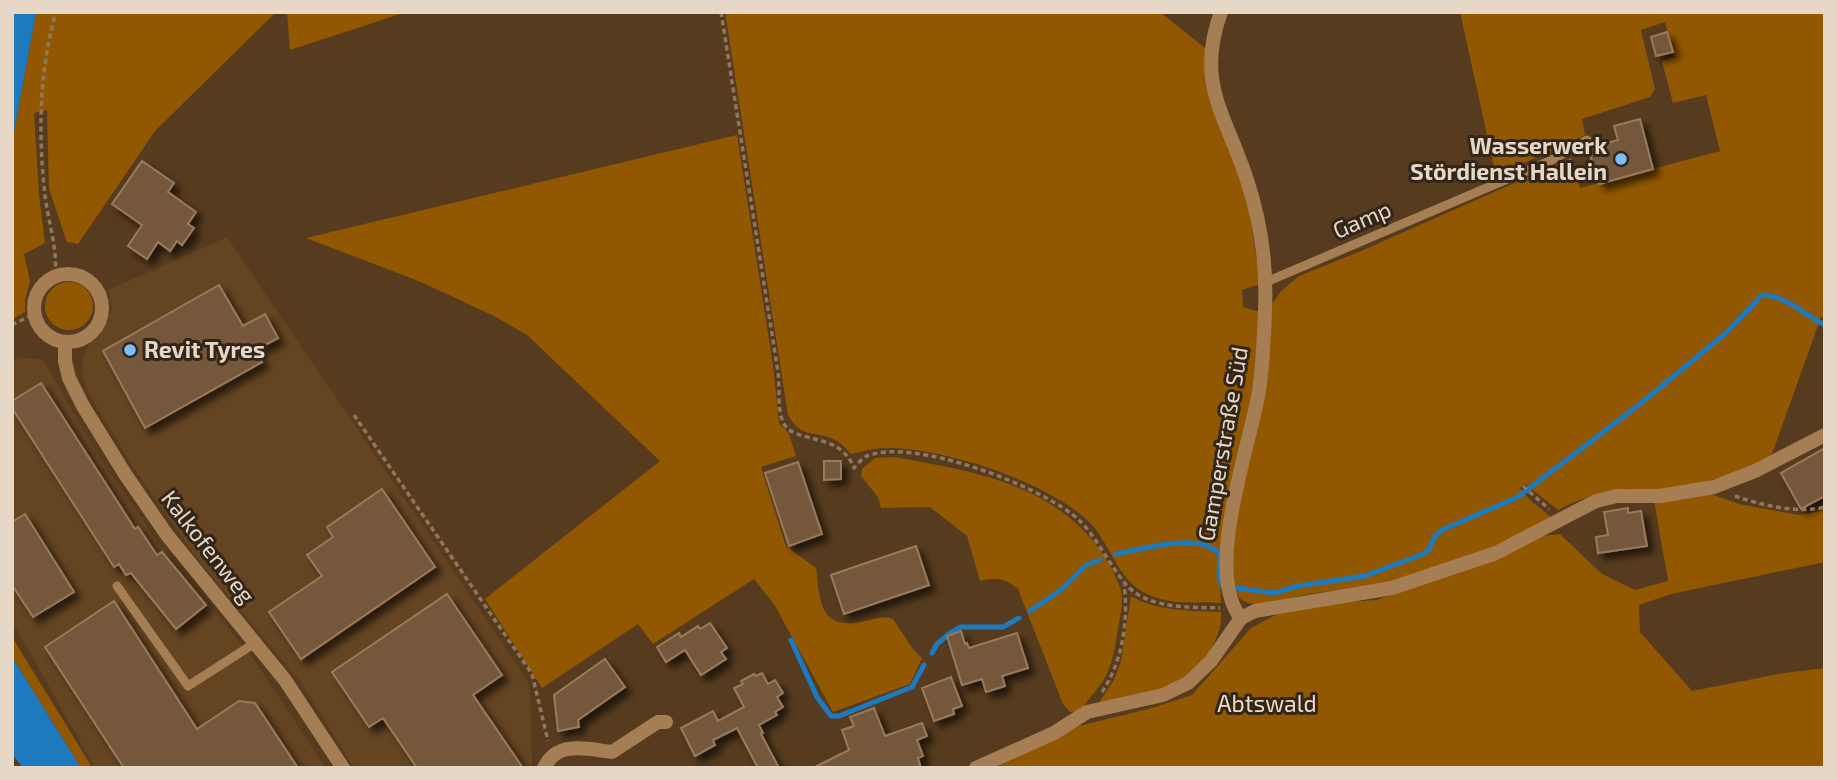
<svg xmlns="http://www.w3.org/2000/svg" width="1837" height="780" viewBox="0 0 1837 780" font-family="'Exo 2',sans-serif">
<style>
.built{fill:#644421}
.green{fill:#925801}
.water{fill:#1e7abf}
.lines{fill:none;stroke-linecap:round;stroke-linejoin:round}
.stream{stroke:#1e7abf;stroke-width:5}
.building{fill:#75593b;stroke:#987a5b;stroke-width:2;filter:url(#shadow)}
.path{stroke:#8e775f;stroke-width:3.5;stroke-dasharray:5 3.5;stroke-linecap:butt}
.service{stroke:#a67e54;stroke-width:9}
.minor{stroke:#a67e54;stroke-width:14}
.tertiary{stroke:#a67e54;stroke-width:14}
.poi-dot{fill:#7cbef9;stroke:#322619;stroke-width:2.5}
.labels{text-anchor:middle;stroke-width:6;stroke-linejoin:round;paint-order:stroke}
.poi-label{font-size:23px;font-weight:bold;fill:#e7d7c6;stroke:#322619;text-anchor:end}
.street-label{font-size:23px;fill:#e7d7c6;stroke:#322619}
.park-label{font-size:23px;fill:#f2dbc4;stroke:#322619}
</style>
<defs>
<filter id="shadow"><feDropShadow dx="6" dy="6" stdDeviation="3.5" flood-color="#0009"/></filter>
</defs>
<rect width="100%" height="100%" fill="#563b1e"/>
<path class="built" d="M 227,237 L 526,678 L 530,689 L 532,768 L 354,768 L 300,681 L 198,560 L 135,470 L 88,392 L 82,373 L 83,357 L 89,344 L 107,322 L 112,309 L 108,290 Z
M 18,357 L 43,360 L 96,452 L 157,541 L 255,661 L 326,768 L 95,768 L 12,621 L 12,365 Z"/>
<path class="green" d="M 36,12 L 276,12 L 155,131 L 78,244 L 67,242 L 49,189 L 47,110 L 34,113 L 39,195 L 45,243 L 24,254 L 30,281 L 25,300 L 25,312 L 12,319 L 12,143 Z
M 287,12 L 406,12 L 290,50 Z
M 725,12 L 1160,12 L 1205,48 L 1205,76 L 1212,104 L 1248,200 L 1260,284 L 1242,290 L 1243,307 L 1260,312 L 1256,370 L 1220,571 L 1221,603 C 1198,602 1169,605 1147,594 C 1118,581 1111,545 1091,524 C 1052,483 949,450 893,448 C 878,447 866,451 851,454 C 846,449 841,442 833,439 C 812,430 802,439 788,415 Z
M 1460,12 L 1825,12 L 1825,318 L 1821,317 L 1772,454 C 1736,475 1705,484 1664,489 C 1651,491 1638,488 1625,489 C 1600,491 1580,499 1558,510 L 1525,484 L 1520,488 L 1530,500 L 1551,517 C 1501,547 1446,568 1389,582 C 1361,589 1332,590 1304,595 C 1287,598 1244,615 1236,592 C 1224,559 1239,499 1245,465 C 1253,412 1262,360 1270,307 L 1281,291 L 1299,276 L 1361,251 L 1571,158 L 1580,188 L 1720,151 L 1706,95 L 1673,103 L 1662,61 L 1675,57 L 1665,22 L 1641,30 L 1655,89 L 1650,97 L 1582,119 L 1585,135 L 1496,176 Z
M 737,135 L 773,365 L 779,423 L 789,434 L 796,456 L 761,467 L 786,546 L 816,568 C 820,597 818,630 860,622 C 872,620 881,615 893,619 L 913,649 L 922,658 L 910,684 L 833,712 L 774,604 L 754,579 L 653,644 L 638,624 L 542,688 L 485,599 L 660,461 L 527,335 L 496,317 L 421,282 L 306,238 Z
M45 306a24 24 0 1 1 48 0a24 24 0 1 1-48 0Z
M 894,457 C 938,465 983,472 1024,490 C 1066,508 1104,543 1120,587 C 1125,602 1119,620 1117,635 C 1115,650 1111,668 1103,681 C 1096,691 1087,701 1080,711 L 1070,712 L 1063,704 L 1018,589 C 1005,578 996,577 980,581 L 967,536 L 930,507 L 881,508 L 878,497 L 861,476 L 862,469 L 875,458 Z
M 1711,494 L 1739,504 L 1799,515 L 1825,510 L 1825,562 L 1671,594 L 1639,605 L 1640,632 L 1692,691 L 1784,673 L 1825,668 L 1825,768 L 995,768 L 1075,727 L 1152,708 L 1192,695 L 1251,628 L 1283,611 L 1319,604 L 1376,600 L 1459,573 L 1497,558 L 1543,536 L 1560,534 L 1602,574 L 1635,590 L 1668,581 L 1654,500 Z
M 1131,596 C 1157,612 1192,610 1221,612 C 1222,624 1219,633 1214,643 C 1209,653 1201,667 1192,674 C 1169,691 1126,698 1098,704 L 1114,680 L 1121,661 Z
M 12,637 L 87,759 L 92,768 L 81,768 L 12,657 Z"/>
<path class="water" d="M 12,12 L 36,12 L 12,143 Z
M 12,657 L 81,768 L 23,768 L 12,754 Z"/>
<g class="lines">
<path class="stream" d="M 1116,554 C 1143,549 1200,531 1220,555 L 1219,576 L 1222,585
M 1237,588 L 1274,593 L 1298,586 L 1365,576 L 1423,554 L 1429,550 L 1435,536 L 1442,530 L 1518,497 L 1531,487 L 1640,404 L 1726,333 L 1762,295 C 1786,295 1804,315 1825,325
M 1030,611 L 1062,589 L 1086,565 L 1100,560
M 791,640 L 817,697 L 831,716 L 839,716 L 912,687 L 924,665
M 932,653 L 937,644 L 950,633 L 961,627 L 1003,627 L 1019,618"/>
</g>
<path class="building" d="M 1667,32 L 1673,52 L 1656,56 L 1651,37 Z
M 1640,119 L 1653,169 L 1599,184 L 1588,148 L 1618,140 L 1614,126 Z
M 142,161 L 174,183 L 168,192 L 196,212 L 188,224 L 194,228 L 182,245 L 177,241 L 170,251 L 158,242 L 147,259 L 128,246 L 142,225 L 112,204 Z
M 219,285 L 243,326 L 265,314 L 278,338 L 256,350 L 262,362 L 145,428 L 103,351 Z
M 41,383 L 135,529 L 138,527 L 157,555 L 162,552 L 206,605 L 176,629 L 131,573 L 126,575 L 119,564 L 114,567 L 12,408 L 12,401 Z
M 1825,448 L 1825,496 L 1801,509 L 1781,473 Z
M 824,461 L 841,461 L 841,479 L 824,480 Z
M 798,462 L 822,534 L 789,546 L 765,473 Z
M 382,489 L 435,567 L 301,659 L 269,612 L 322,576 L 307,555 L 333,537 L 327,527 Z
M 1628,508 L 1628,513 L 1641,511 L 1647,546 L 1598,553 L 1596,537 L 1608,535 L 1604,512 Z
M 25,514 L 74,592 L 33,617 L 12,585 L 12,522 Z
M 916,546 L 929,585 L 844,614 L 831,575 Z
M 447,594 L 502,675 L 473,695 L 523,768 L 417,768 L 383,718 L 369,727 L 332,672 Z
M 114,601 L 197,729 L 239,701 L 255,703 L 298,768 L 124,768 L 45,647 Z
M 710,623 L 727,648 L 721,652 L 726,659 L 701,675 L 685,650 L 666,662 L 657,647 L 679,633 L 681,637 L 698,626 L 700,629 Z
M 961,631 L 965,644 L 967,643 L 969,648 L 1017,633 L 1028,668 L 1002,676 L 1005,686 L 986,692 L 982,679 L 962,685 L 947,636 Z
M 605,659 L 625,687 L 578,720 L 579,727 L 558,731 L 554,695 Z
M 762,673 L 768,684 L 775,680 L 783,693 L 777,697 L 783,707 L 775,712 L 777,715 L 759,725 L 763,733 L 761,734 L 779,768 L 758,768 L 737,728 L 713,740 L 715,745 L 695,756 L 681,728 L 713,711 L 718,721 L 744,707 L 734,688 L 743,684 L 741,681 L 754,674 L 756,676 Z
M 951,677 L 962,706 L 953,709 L 954,714 L 934,721 L 922,688 Z
M 874,708 L 885,736 L 922,723 L 927,736 L 917,740 L 923,756 L 918,758 L 921,768 L 813,768 L 849,750 L 842,730 L 854,726 L 850,717 Z"/>
<g class="lines">
<path class="path" d="M 721,12 L 778,372 C 780,387 777,408 783,422 C 793,445 839,430 854,468 C 857,464 861,460 865,457 C 910,435 1044,487 1079,520 C 1100,540 1117,582 1137,594 C 1161,609 1194,607 1220,608
M 55,275 C 58,249 48,222 45,195 C 38,135 39,70 56,12
M 12,325 L 34,314
M 354,415 L 532,674 L 548,741
M 1523,486 L 1549,509
M 1735,496 C 1760,505 1799,514 1825,507
M 1102,692 C 1122,663 1129,619 1124,585"/>
<path class="service" d="M 1266,282 L 1550,161 L 1587,140
M 117,586 L 188,686 L 255,643"/>
<path class="minor" d="M 1221,12 C 1195,83 1226,115 1247,180 C 1261,222 1267,267 1265,311 C 1264,337 1263,364 1259,391 C 1250,446 1203,572 1241,618
M34 308a34 34 0 1 1 68 0a34 34 0 1 1-68 0Z
M 65,342 L 65,361 L 69,378 L 83,406 L 125,474 L 167,535 L 285,680 L 343,768
M 544,768 C 557,740 587,749 612,752 L 658,722 L 666,722"/>
<path class="tertiary" d="M 976,768 L 1054,733 L 1087,712 L 1163,695 L 1188,683 L 1211,661 L 1241,618 L 1255,611 L 1392,588 L 1496,553 L 1596,501 L 1617,496 L 1660,496 L 1714,487 L 1755,471 L 1825,435"/>
</g>
<g class="poi-dot">
<circle cx="1621" cy="159" r="7"/>
<circle cx="130" cy="350" r="7"/>
</g>
<g class="labels">
<g class="poi-label">
<text x="1607" y="154">Wasserwerk<tspan x="1607" dy="26">Stördienst Hallein</tspan></text>
<text x="144" y="358" text-anchor="start">Revit Tyres</text>
</g>
<g class="street-label">
<text transform="translate(1362 220) rotate(-23)" y="8">Gamp</text>
<text transform="translate(1223 444) rotate(-80)" y="8">Gamperstraße Süd</text>
<text transform="translate(208 547) rotate(52)" y="8">Kalkofenweg</text>
</g>
<g class="park-label">
<text x="1267" y="712">Abtswald</text>
</g>
</g>
<rect width="1837" height="780" fill="none" stroke="#e7d7c6" stroke-width="28"/>
</svg>
